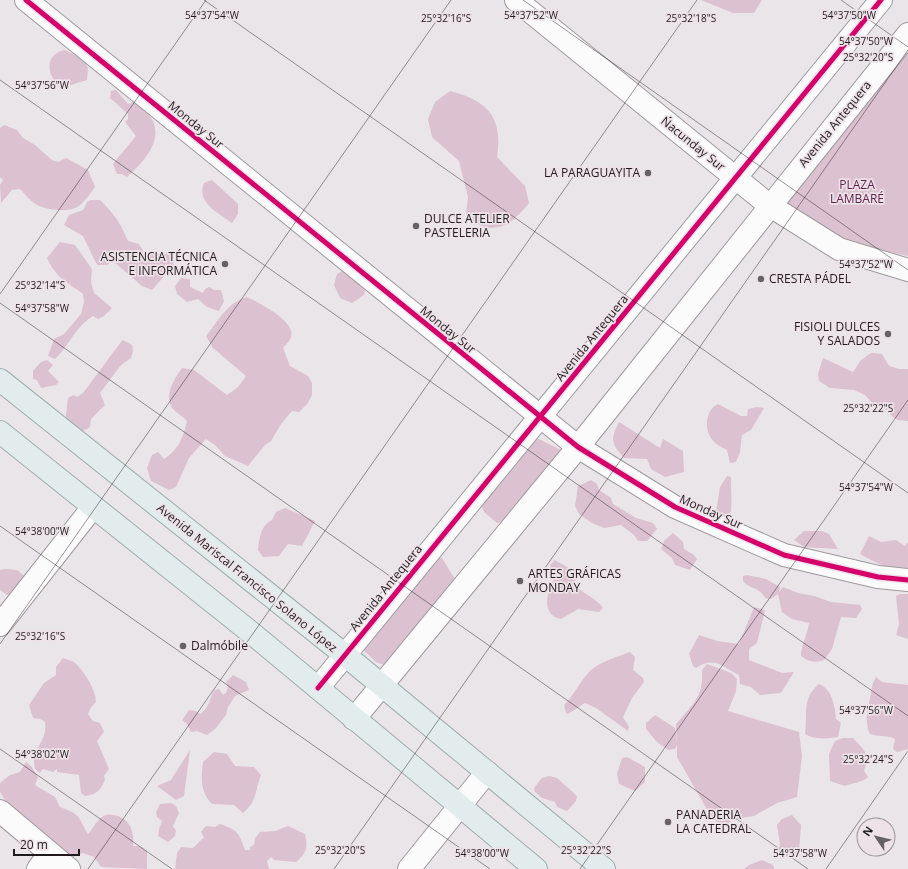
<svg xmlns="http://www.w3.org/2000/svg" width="908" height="869" viewBox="0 0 908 869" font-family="'Open Sans',sans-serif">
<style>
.green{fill:#dcc1d1}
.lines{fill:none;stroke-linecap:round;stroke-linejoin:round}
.minor-casing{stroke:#9f9a9d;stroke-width:24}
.major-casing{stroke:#9fadae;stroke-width:24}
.minor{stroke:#fcfbfc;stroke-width:22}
.major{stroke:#e2ecec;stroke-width:22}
.cycleway-casing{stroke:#ede2e8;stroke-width:8}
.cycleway{stroke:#d6006c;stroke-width:5}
.ticks{fill:none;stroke:#1f1b1d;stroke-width:1;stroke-opacity:0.45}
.poi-dot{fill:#666264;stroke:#ede2e8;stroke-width:1.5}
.labels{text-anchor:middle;stroke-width:3.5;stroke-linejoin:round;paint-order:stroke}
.street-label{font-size:12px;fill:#1f1b1d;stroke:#ede2e8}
.poi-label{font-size:12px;fill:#1f1b1d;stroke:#ede2e8;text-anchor:start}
.park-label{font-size:12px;fill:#5e1d4a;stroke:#ede2e8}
.ticks-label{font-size:10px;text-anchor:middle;fill:#1f1b1d;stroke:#ede2e8;stroke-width:3.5;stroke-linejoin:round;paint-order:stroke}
</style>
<rect width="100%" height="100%" fill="#eae5e8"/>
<path class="green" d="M 701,0 L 762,0 L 754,13 L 733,13 Z
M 65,50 L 85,60 L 88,69 L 87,80 L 61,88 C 47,76 43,55 65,50 Z
M 908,50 L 908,256 L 839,241 L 783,203 Z
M 116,90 L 128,104 L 134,102 C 172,126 153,154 127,177 L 122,174 L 117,174 L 113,164 L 136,136 L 125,122 L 128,119 L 128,114 L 110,98 L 111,91 Z
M 450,91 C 488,101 503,117 497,157 L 525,186 L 529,203 C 517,218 503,233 482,226 C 477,224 471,219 466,215 L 468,197 L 459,161 L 432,137 L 428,119 L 435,102 Z
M 4,125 L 17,130 L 23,138 L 35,145 L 52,160 L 58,162 L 66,158 L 88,170 L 95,187 C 91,193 85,201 79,206 C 69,213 49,210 39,206 C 31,202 26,195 20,189 L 12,190 L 1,203 L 0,185 L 3,180 L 0,177 L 0,128 Z
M 212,180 L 238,204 L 238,214 L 232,223 C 219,213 196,203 204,183 Z
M 91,200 L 100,200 C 115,215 120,222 128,241 L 139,244 L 145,254 C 154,255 164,252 173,255 L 174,270 L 167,273 L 152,290 L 142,286 L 113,261 L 107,265 L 97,265 L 83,236 L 64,225 L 69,215 L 83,210 L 87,202 Z
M 60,242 L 75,245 L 92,269 L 91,282 L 94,293 L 112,308 L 104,316 L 98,319 L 93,316 C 75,327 69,346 55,359 L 48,356 L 54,339 L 64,334 L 81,314 L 84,302 L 83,294 C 67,282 56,278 47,258 Z
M 342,271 L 359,280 L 365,291 L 364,295 L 352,303 L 340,298 L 334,285 L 337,274 Z
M 181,278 L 190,279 L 190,287 L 203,293 L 205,289 L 209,287 L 214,290 L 221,290 L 224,301 L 219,311 L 207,307 L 198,299 L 187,302 L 177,294 L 175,286 Z
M 247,297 C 259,303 297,321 291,338 C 289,342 285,345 283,348 L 290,366 L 308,376 L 312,383 L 312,395 L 308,403 L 299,412 L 292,411 L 281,424 L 271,441 L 265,445 L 248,466 L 225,456 L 216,446 L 206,439 L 189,458 L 176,487 L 169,490 L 151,481 L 147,468 L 152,455 L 158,452 L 164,459 C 179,449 183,438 187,421 C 183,416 173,411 171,406 C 165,392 175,378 182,368 L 194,370 L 227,395 L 238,387 L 246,376 L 213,348 L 206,336 C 218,321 228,302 247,297 Z
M 123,340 L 132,345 L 133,351 L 131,358 L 121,365 L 100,393 L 105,405 L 91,419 L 90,427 C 82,433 76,432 67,427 L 66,415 L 68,398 L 73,395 L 77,397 L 83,393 C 89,386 120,342 123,340 Z
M 871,353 L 882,354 L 889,366 L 899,369 L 908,369 L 908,421 L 898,420 L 893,417 L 884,408 L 873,404 L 865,395 L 854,390 L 830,388 L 819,381 L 818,374 L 823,358 L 853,372 L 861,360 Z
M 47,360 L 53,365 L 48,371 L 59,382 L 56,385 L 41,388 L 37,380 L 33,379 L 33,371 L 41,362 Z
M 718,404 L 741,416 L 747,416 L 748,409 L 757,407 L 764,408 L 751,430 L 742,435 L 740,452 L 736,462 L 730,463 L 727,450 C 721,447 715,444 711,438 C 704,428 706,409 718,404 Z
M 619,422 L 660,448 L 663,439 L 683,451 L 684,472 L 665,477 L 651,469 L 647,459 L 624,458 C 611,443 610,440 619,422 Z
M 527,433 L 577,458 L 572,474 L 541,506 L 509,520 L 497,523 L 484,512 L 478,497 Z
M 727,476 L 731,477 C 731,490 732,500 731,512 L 721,518 L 716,512 L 720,487 Z
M 591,480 L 597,484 L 599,490 L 611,498 L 613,504 L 636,518 L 653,523 L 657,529 L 647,541 L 638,541 L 634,535 L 621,525 L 604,528 L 592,523 L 579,514 L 575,506 L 578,486 Z
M 285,508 L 315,521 L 302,546 L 288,544 L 279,556 L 263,557 L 258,550 C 259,538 261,525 272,520 L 276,512 Z
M 804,531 L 822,531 L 829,534 L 838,549 L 804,547 L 794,540 Z
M 673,533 L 683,542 L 684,549 L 694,555 L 697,559 L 690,570 L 675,565 L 672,558 L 661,549 L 664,541 Z
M 869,536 L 881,542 L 896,540 L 905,546 L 908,542 L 908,571 C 889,570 876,563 860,554 Z
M 422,553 L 442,558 L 456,581 L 420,621 L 419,626 L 387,666 L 376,662 L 359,646 Z
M 555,560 L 572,570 L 576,577 L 574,583 C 581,594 596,597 603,608 L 599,612 L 578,609 L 561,619 C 541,616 546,591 555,578 L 550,565 Z
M 5,569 L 17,570 L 27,578 L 22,589 L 9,596 L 0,590 L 0,570 Z
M 747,575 L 766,579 L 780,587 L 779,592 L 783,587 L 798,593 L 814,596 L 831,602 L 860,605 L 862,609 L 856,618 L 841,617 L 832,649 L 824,660 C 814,663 809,662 801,656 C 801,644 808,634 809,623 L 792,619 L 782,612 L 778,594 L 771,599 L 765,598 C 759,586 750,590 743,581 L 743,576 Z
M 900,594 L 908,594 L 908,639 L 896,635 L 899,624 L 896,596 Z
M 754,607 L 765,610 L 757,643 L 749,649 L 749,660 L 782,673 L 794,672 L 781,693 L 760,695 L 751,687 L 740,684 L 739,675 C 721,666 714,656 696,668 L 693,666 L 689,654 L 699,635 L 717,641 L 739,644 Z
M 630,652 L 635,657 L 633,670 L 643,678 L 644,682 L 632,698 L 623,717 L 629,727 L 628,731 L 596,708 L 585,703 L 568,714 L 566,713 L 564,705 C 575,694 580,681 590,671 C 601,661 617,657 630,652 Z
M 63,658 C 67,660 72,660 75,663 C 84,671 96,690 96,702 L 91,707 L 88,714 L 93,721 L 100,723 L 104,732 L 97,741 L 109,769 L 104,776 L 105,780 C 100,791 97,794 85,796 L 81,793 L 79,775 L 57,772 L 57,769 L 53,772 L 43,769 L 40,773 L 35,769 C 30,748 48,743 45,722 L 40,719 L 33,718 L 29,705 L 44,683 L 56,675 L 56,667 Z
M 707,664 L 731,673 L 737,679 L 736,691 L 728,711 L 799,732 L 802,756 L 797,797 L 777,803 L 754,816 L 735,819 L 723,826 L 712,818 L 677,757 L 677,745 L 675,749 L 668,750 L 657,742 L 646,729 L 646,723 L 655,715 L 675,728 L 677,743 L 676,724 C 692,705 704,697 702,670 Z
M 233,675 L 246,682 L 249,690 L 235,696 L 228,707 L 226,715 L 215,729 L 207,735 L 197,731 L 191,732 L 187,724 L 182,720 L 189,710 L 196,711 L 200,714 C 211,706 208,700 215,690 L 219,689 L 223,695 L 226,693 L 228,687 L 226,682 Z
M 876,677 L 882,682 L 908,685 L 908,749 L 897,752 L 893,749 L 895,739 C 886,734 877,738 869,733 C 865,716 867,714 870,698 C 872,689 871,686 876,677 Z
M 819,684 C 832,689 835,706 836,719 L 841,723 L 838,737 C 826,739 815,740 805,734 C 808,714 801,699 819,684 Z
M 843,738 L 853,738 C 865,751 870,753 864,771 L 868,777 C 860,784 853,782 845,786 L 830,781 L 829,754 L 835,741 Z
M 190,750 L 184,796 L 176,800 L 157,786 L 171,780 Z
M 214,752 L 227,754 L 235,766 L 254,767 L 261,775 C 255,791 257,801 243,813 L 234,805 L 212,804 C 200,792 201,778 203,762 Z
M 627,757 L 645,767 L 645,782 L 635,791 L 619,784 L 617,774 L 622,758 Z
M 26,762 L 31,766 L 38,777 L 35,785 L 55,797 L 60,807 C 82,815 77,816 88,834 C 93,829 96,821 102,817 C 106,814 109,814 114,815 C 131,819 134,831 133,846 L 139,846 L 147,851 L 147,869 L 101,867 L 94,857 L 83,853 L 71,858 L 7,803 L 0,792 L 0,783 L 10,775 L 20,772 Z
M 549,776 L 557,778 L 577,796 L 576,801 L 567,811 L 557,807 L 555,802 L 542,798 L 535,792 L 534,788 L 542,778 Z
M 171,803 L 176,806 L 179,813 L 173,826 L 176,831 L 175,836 L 168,842 L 158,836 L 159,829 L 162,821 L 157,817 L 156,812 L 160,804 Z
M 792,815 L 801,825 L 799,851 C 791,856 785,860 778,852 L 780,844 L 777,825 L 782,819 Z
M 220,824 C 238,830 239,833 245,850 L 250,850 L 250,847 L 254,845 L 255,838 L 260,832 L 275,831 L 288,826 L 305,834 C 308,847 307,853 296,862 L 274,860 L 271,857 L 267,861 L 269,869 L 175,869 L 177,853 L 181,847 L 193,848 L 204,837 L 201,832 L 206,826 L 215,827 Z
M 762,860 L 773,865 L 774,869 L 744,869 L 749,865 Z"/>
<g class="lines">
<defs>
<path id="minor" d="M 26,0 L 578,447 L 675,507 L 784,555 L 878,577 L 908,580
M 516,0 L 769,205 L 839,249 L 908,270
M 0,625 L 93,507
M 318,688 L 881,0
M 354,719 L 578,447 L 908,34
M 0,811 L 69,869
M 38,869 L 50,853
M 409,869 L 487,772"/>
<path id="major" d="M 0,380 L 345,655 L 604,869
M 0,432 L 254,635 L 536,869"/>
</defs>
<use href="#minor" class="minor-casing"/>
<use href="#major" class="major-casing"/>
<use href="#minor" class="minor"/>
<use href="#major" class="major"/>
<defs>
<path id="cycleway" d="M 26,0 L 578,447 L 675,507 L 784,555 L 878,577 L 908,580
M 318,688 L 881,0"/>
</defs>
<use href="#cycleway" class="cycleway-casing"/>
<use href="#cycleway" class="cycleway"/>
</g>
<path class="ticks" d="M 204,0 L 908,493M 523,0 L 908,270M 841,0 L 908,47M 0,80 L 908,716M 0,294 L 206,0M 0,303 L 808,869M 0,526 L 490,869M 0,644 L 451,0M 0,749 L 172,869M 88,869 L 697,0M 334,869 L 908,50M 580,869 L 908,400M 826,869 L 908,751"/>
<g class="poi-dot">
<circle cx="648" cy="173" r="4"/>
<circle cx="416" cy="226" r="4"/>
<circle cx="225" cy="264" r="4"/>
<circle cx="761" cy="279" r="4"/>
<circle cx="888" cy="334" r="4"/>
<circle cx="520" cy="581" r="4"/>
<circle cx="183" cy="646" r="4"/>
<circle cx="668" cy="822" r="4"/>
</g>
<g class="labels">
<g class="street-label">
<text transform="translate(835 124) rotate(-51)" y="4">Avenida Antequera</text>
<text transform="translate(196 125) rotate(39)" y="4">Monday Sur</text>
<text transform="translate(693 144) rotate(39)" y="4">Ńacunday Sur</text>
<text transform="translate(448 330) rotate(39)" y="4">Monday Sur</text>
<text transform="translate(592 338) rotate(-51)" y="4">Avenida Antequera</text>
<text transform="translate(711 512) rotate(24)" y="4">Monday Sur</text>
<text transform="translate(247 578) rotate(39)" y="4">Avenida Mariscal Francisco Solano López</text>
<text transform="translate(386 588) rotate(-51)" y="4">Avenida Antequera</text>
</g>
<g class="poi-label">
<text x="640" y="177" text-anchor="end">LA PARAGUAYITA</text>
<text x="424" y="223">DULCE ATELIER<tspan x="424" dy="14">PASTELERIA</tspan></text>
<text x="217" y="261" text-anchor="end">ASISTENCIA TÉCNICA<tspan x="217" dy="14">E INFORMÁTICA</tspan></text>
<text x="769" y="283">CRESTA PÁDEL</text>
<text x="880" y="331" text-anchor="end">FISIOLI DULCES<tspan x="880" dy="14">Y SALADOS</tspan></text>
<text x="528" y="578">ARTES GRÁFICAS<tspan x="528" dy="14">MONDAY</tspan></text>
<text x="191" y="650">Dalmóbile</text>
<text x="676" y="819">PANADERIA<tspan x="676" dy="14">LA CATEDRAL</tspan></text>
</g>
<g class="park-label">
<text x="857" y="189">PLAZA<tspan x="857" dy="14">LAMBARÉ</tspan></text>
</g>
</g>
<g class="ticks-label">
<text x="531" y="19">54°37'52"W</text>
<text x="212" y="19">54°37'54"W</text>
<text x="849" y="19">54°37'50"W</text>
<text x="446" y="22">25°32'16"S</text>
<text x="691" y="22">25°32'18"S</text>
<text x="866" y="45">54°37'50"W</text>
<text x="868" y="61">25°32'20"S</text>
<text x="42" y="89">54°37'56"W</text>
<text x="866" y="268">54°37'52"W</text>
<text x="40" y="289">25°32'14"S</text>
<text x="42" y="312">54°37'58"W</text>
<text x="868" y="412">25°32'22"S</text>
<text x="866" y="491">54°37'54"W</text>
<text x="42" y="535">54°38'00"W</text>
<text x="40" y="640">25°32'16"S</text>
<text x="866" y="714">54°37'56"W</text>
<text x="42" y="758">54°38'02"W</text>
<text x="868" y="763">25°32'24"S</text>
<text x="340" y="854">25°32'20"S</text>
<text x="586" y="854">25°32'22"S</text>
<text x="482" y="857">54°38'00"W</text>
<text x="800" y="857">54°37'58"W</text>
</g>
<g transform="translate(876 837) rotate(305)"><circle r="19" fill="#ede2e8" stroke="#9b9297"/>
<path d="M0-3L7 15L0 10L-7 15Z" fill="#666264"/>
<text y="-6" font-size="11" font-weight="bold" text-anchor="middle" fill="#1f1b1d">N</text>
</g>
<path d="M14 849v6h65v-6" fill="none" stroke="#1f1b1d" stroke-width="2"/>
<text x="20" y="849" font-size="12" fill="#1f1b1d" stroke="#ede2e8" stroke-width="3" paint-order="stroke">20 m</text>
</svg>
